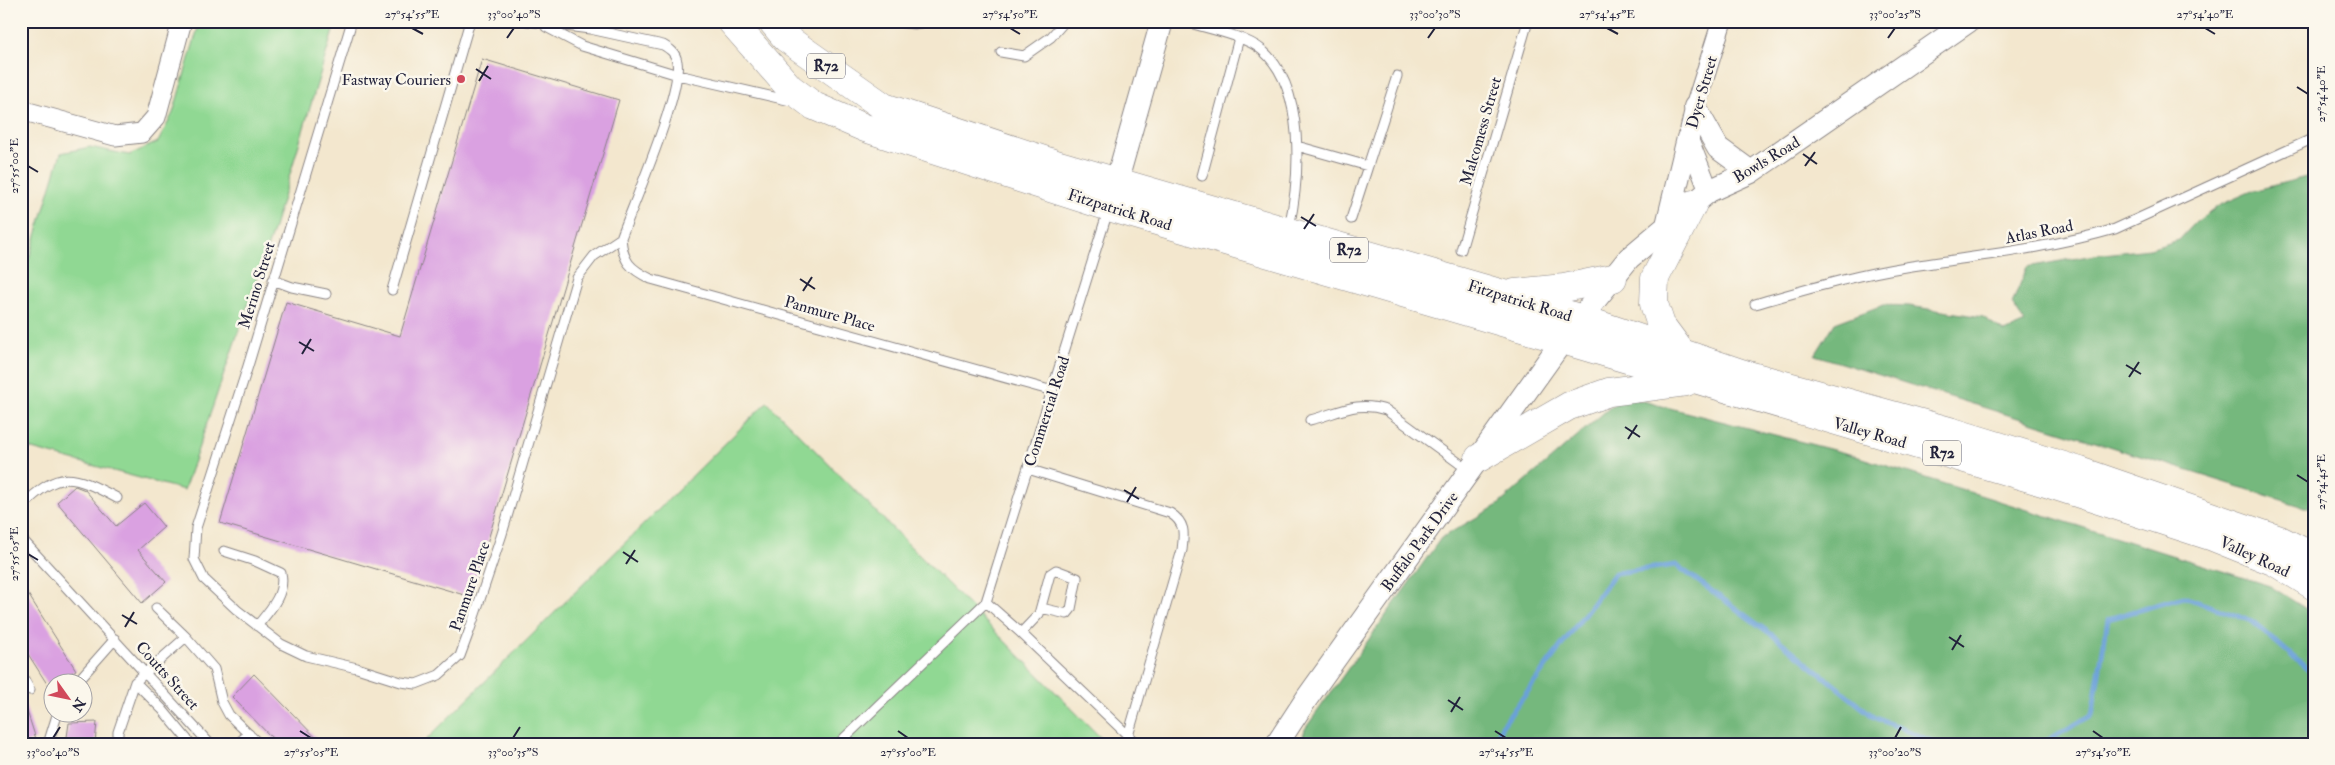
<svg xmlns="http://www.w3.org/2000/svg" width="2335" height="765" viewBox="0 0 2335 765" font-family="'IM FELL Double Pica',serif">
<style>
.green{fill:#90d893;stroke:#597d67}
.forest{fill:#74b87d;stroke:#4b6d5c}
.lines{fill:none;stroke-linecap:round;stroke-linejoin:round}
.stream{stroke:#6ba1d9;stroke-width:5}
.building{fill:#daa1e1}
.service-casing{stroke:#8a8484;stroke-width:11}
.minor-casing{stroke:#8a8484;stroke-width:21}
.tertiary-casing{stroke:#8a8484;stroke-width:24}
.primary-casing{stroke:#8a8484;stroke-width:29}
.trunk-casing{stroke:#8a8484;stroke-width:29}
.service{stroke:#fff;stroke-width:9}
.minor{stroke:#fff;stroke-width:19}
.tertiary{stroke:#fff;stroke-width:22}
.primary{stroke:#fff;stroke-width:28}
.trunk{stroke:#fff;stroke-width:28}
.ticks{fill:none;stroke:#22223b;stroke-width:2}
.poi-dot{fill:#d1495b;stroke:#fbf7ec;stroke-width:2}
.labels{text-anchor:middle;stroke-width:5;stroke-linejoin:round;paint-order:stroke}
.shield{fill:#fbf7ec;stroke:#636270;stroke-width:1}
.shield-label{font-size:15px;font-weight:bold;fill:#22223b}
.poi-label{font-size:16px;fill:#22223b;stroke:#fbf7ec;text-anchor:end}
.street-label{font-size:16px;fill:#22223b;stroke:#fbf7ec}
.neatline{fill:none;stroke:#22223b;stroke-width:2}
.ticks-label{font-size:12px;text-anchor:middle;fill:#22223b}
</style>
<rect width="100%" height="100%" fill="#fbf7ec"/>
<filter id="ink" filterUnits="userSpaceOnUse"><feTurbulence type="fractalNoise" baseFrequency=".02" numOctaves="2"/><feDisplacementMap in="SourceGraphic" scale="10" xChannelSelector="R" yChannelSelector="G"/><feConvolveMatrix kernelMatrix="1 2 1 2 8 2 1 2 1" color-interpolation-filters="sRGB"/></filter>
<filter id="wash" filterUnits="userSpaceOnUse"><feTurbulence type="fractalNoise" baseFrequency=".0096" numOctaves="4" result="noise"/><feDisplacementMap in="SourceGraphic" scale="20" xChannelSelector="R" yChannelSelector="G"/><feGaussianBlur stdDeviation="1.12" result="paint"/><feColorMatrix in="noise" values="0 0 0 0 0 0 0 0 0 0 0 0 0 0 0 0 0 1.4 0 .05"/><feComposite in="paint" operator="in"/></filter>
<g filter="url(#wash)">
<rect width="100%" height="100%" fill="#f3e7ce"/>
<path class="green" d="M 200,21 L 336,21 L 272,234 L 184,490 L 21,446 L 21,285 L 61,153 L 90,147 L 129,155 L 158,142 L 173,113 Z
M 767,402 L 1107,744 L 422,744 Z"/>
<path class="forest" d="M 2314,175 L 2314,510 L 1815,355 L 1835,323 L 1883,305 L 1909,306 L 1983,317 L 2005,332 L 2025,323 L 2012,304 L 2027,267 L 2094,255 L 2150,249 L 2179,240 L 2196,222 L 2220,205 L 2252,191 Z
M 1623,396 L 1849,454 L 2270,586 L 2314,614 L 2314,744 L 1301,744 L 1305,729 L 1441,538 L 1498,505 Z"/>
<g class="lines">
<path class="stream" d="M 1494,744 L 1502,726 L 1615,573 L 1676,565 L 1775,637 L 1874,717 L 1938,744
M 2041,744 L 2092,715 L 2108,619 L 2184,597 L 2252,621 L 2314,675"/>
</g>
<g id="blocks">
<path class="building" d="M 482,59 L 619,100 L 471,597 L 220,523 L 286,302 L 400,336 Z
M 75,486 L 85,490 L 116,526 L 144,503 L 164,527 L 138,550 L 166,582 L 142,603 L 57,502 Z
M 21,583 L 76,670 L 56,682 L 52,682 L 49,687 L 21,643 Z
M 254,674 L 322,744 L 278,744 L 232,697 Z
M 21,702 L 24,702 L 36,739 L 23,744 Z
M 97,722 L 95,744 L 66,744 L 69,723 Z"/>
</g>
</g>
<g filter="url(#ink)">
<use href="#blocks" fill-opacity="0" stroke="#8a8484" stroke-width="1"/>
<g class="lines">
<defs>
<path id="service" d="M 352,21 L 248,366 L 196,528 L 194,559 L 204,579 L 237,610 L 281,644 L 306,656 L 357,668 L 401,682 L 416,684 L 439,675 L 460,656 L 470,629 L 502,534 L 577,278 L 594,256 L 621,238
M 527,21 L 590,29 L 663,45 C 670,49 676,53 677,62 C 683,90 633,205 621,238 C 623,262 630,269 651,279 L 1053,391
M 888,21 L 914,24 L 931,21
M 1183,21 C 1205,28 1244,35 1262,50 C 1306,88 1300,177 1289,228
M 546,27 L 582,46 L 678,75 L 791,101
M 1001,52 L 1024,56 L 1051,37 L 1065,21
M 1297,146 L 1368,166 L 1397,76
M 1202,176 L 1239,38
M 1108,211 L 986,602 L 1021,633 L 1137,744
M 1351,219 L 1368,166
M 1461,250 L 1528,21
M 273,280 L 292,287 L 326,294
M 392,290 L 470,21
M 1755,304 C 1805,290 1855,275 1906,267 C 1976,256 2046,249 2115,229 L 2314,138
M 1310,420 C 1339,413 1356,400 1386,410 L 1470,471
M 1028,469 L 1170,513 C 1186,523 1184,534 1182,550 L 1128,736
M 21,507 C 60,469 71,474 117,498
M 21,538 L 210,744
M 224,551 L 255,561 L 281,573 C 286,594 269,611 257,626
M 1021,633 L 1039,614 L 1050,574 L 1056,570 L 1077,578 L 1071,609 L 1067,614 L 1041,608
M 186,637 L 214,669 L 222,702 L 229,715 L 259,744
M 21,674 L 30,690
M 77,682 L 115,639
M 135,682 L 162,709 L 191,744
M 48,744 L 58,712
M 118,744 L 118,732 L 135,682 L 186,637 L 156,608
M 237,744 L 249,734
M 838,744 L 986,602"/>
<path id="minor" d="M 21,110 L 115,136 L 142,133 L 156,117 L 182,21
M 1709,191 L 1688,138 L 1695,107 L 1722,21"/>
<path id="tertiary" d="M 1695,107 L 1718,148 L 1751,172
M 1112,198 L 1162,21
M 1667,225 L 1688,138
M 1277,744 L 1307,698 L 1563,340 L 1629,258 L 1709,191 L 1751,172 L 1969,21"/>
<path id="primary" d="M 731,21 L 790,88 L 814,106 L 865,128 L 1109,207 L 1563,340
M 772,21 L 786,38 L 884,107 L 1059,165 L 1503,294 L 1582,319
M 1515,293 L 1564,288 L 1613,278"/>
<path id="trunk" d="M 1582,319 L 1741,373 L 1953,432 L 2080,471 L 2280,540 L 2314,557
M 1563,340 L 2046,483 L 2213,537 L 2275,562 L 2314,586
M 1681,352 L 1661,325 L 1654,304 L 1655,278 L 1693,204
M 1479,458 L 1569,406 L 1609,392 L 1686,382"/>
</defs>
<use href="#service" class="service-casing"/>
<use href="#minor" class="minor-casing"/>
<use href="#tertiary" class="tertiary-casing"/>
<use href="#primary" class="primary-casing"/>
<use href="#trunk" class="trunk-casing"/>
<use href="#service" class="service"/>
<use href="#minor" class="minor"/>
<use href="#tertiary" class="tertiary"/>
<use href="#primary" class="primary"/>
<use href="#trunk" class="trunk"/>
</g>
</g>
<path class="ticks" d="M 412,28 L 423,34M 1010,28 L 1020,34M 1607,28 L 1618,34M 2205,28 L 2215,34M 507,38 L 514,28M 1428,38 L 1435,28M 1888,38 L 1895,28M 476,69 L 491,79M 479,81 L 488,66M 2297,87 L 2308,94M 1803,154 L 1817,164M 28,166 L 38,172M 1805,166 L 1815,152M 1301,217 L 1316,226M 1304,229 L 1314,214M 800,279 L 815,289M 803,291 L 812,277M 299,342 L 314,351M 302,354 L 311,339M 2126,365 L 2141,374M 2129,377 L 2139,362M 1625,427 L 1640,437M 1628,439 L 1637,425M 2297,475 L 2308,482M 1124,490 L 1139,499M 1127,502 L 1136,487M 623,552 L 638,562M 28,554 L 38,560M 626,564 L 635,550M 122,615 L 137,624M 125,627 L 134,612M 1949,637 L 1964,647M 1952,650 L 1961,635M 1448,700 L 1463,710M 1451,712 L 1460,697M 300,731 L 311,738M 898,731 L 908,738M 1495,731 L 1506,738M 2093,731 L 2103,738M 53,738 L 60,727M 513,738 L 520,727M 1895,738 L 1901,727"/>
<circle class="poi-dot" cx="461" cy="79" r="5"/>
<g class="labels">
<g class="shield">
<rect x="807" y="53.5" width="38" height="25" rx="4"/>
<rect x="1330" y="237.5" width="38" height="25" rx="4"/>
<rect x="1923" y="440.5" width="38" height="25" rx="4"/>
</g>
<g class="shield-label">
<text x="826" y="71">R72</text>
<text x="1349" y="255">R72</text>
<text x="1942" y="458">R72</text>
</g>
<g class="poi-label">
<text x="451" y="85">Fastway Couriers</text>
</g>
<g class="street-label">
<text transform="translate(1701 92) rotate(-74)" y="6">Dyer Street</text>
<text transform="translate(1480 131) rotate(-74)" y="6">Malcomess Street</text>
<text transform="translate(1766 159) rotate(-31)" y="6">Bowls Road</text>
<text transform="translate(1120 209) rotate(17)" y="6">Fitzpatrick Road</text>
<text transform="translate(2039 231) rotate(-11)" y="6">Atlas Road</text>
<text transform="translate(256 285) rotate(-73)" y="6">Merino Street</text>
<text transform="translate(1520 300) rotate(17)" y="6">Fitzpatrick Road</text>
<text transform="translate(830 313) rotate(16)" y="6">Panmure Place</text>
<text transform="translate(1046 411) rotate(-72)" y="6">Commercial Road</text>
<text transform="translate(1870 432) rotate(16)" y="6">Valley Road</text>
<text transform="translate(1419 541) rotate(-54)" y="6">Buffalo Park Drive</text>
<text transform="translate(2255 556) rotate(25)" y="6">Valley Road</text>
<text transform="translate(469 586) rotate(-71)" y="6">Panmure Place</text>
<text transform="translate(168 675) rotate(48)" y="6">Coutts Street</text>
</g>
</g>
<rect width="2335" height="765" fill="none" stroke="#fbf7ec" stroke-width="55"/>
<g transform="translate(68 698) rotate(123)"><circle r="24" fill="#fbf7ec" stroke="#a4a2a5"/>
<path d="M0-4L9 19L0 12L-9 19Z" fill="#d1495b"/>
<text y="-8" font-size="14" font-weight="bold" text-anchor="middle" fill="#22223b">N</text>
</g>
<rect x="28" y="28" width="2280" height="710" class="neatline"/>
<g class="ticks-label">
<text x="412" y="18">27°54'55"E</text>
<text x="514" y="18">33°00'40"S</text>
<text x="1010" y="18">27°54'50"E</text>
<text x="1435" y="18">33°00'30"S</text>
<text x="1607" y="18">27°54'45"E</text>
<text x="1895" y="18">33°00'25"S</text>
<text x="2205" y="18">27°54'40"E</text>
<text transform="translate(2321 94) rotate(-90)" y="4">27°54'40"E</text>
<text transform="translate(14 166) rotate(-90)" y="4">27°55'00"E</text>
<text transform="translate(2321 482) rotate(-90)" y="4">27°54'45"E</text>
<text transform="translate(14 554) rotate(-90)" y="4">27°55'05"E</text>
<text x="53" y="756">33°00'40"S</text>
<text x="311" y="756">27°55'05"E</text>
<text x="513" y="756">33°00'35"S</text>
<text x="908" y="756">27°55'00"E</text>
<text x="1506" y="756">27°54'55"E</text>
<text x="1895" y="756">33°00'20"S</text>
<text x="2103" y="756">27°54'50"E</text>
</g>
</svg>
